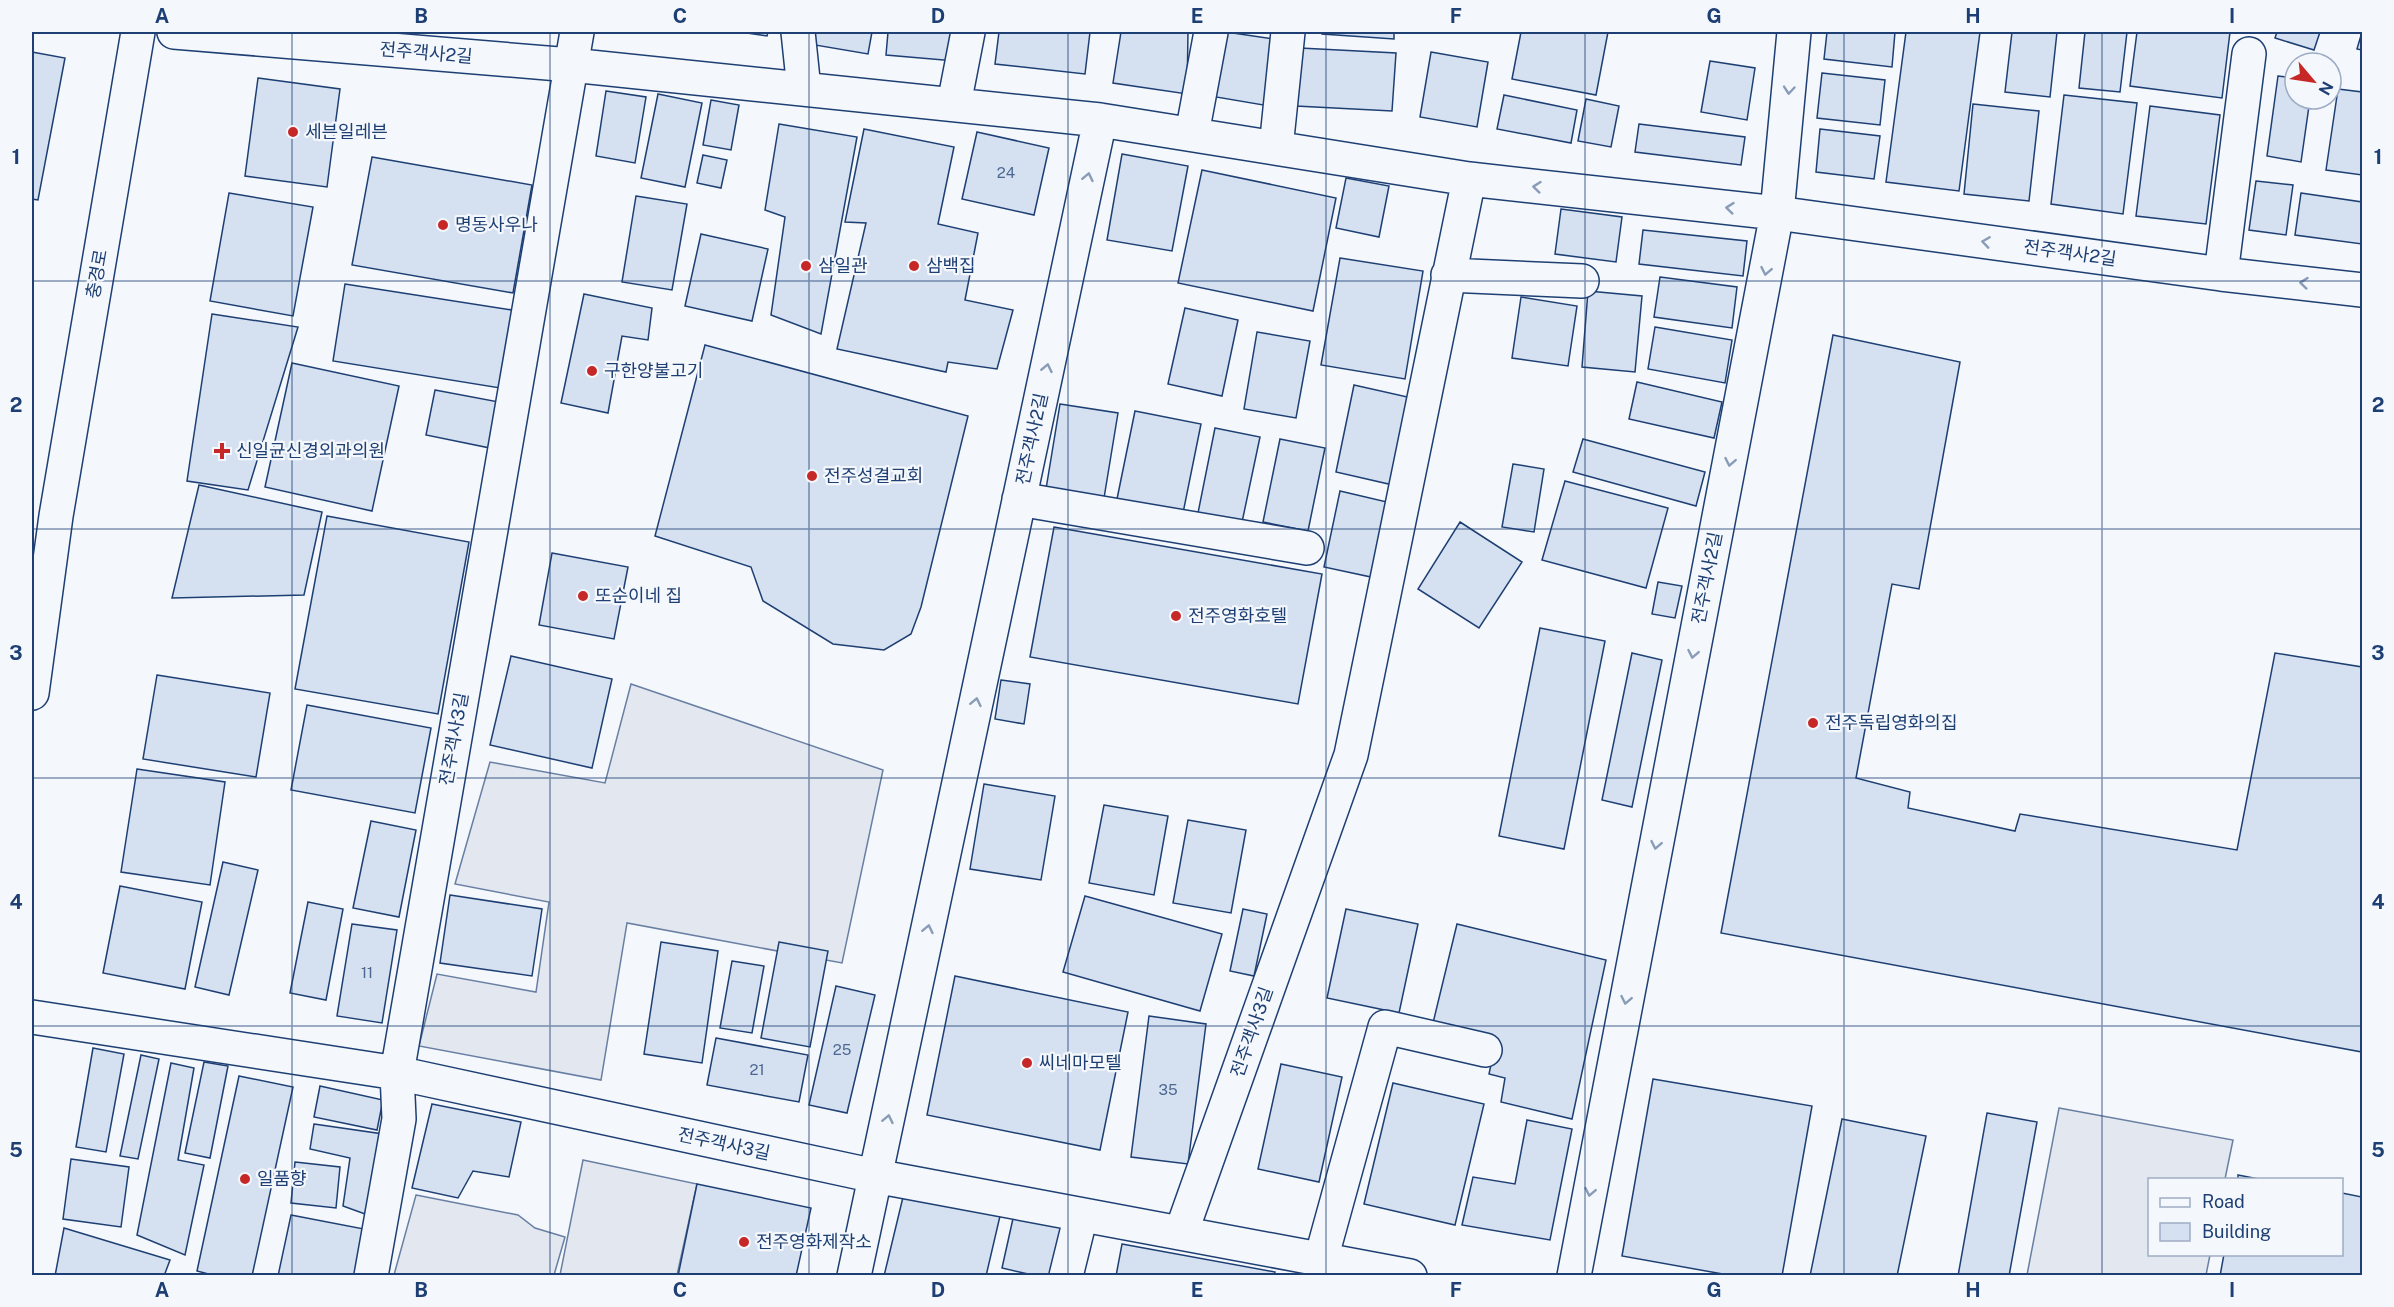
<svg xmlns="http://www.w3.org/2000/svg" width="2394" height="1307" viewBox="0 0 2394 1307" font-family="'Public Sans','Noto Sans KR',sans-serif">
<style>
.parking{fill:#e3e8f0;stroke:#687fa3;stroke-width:1.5}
.building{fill:#d5e0f0;stroke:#1d3f73;stroke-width:1.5}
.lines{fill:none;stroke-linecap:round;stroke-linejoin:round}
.minor-casing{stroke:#1d3f73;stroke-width:36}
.minor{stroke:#f4f7fb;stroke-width:33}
.oneway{stroke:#889bb7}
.grid{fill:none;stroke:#1d3f73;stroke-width:1.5;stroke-opacity:0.55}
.poi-dot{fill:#c62828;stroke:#f4f7fb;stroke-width:2}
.labels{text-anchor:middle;stroke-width:4.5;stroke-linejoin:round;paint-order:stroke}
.number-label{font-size:15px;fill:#4b6792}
.street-label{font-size:18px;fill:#1d3f73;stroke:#f4f7fb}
.poi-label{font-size:18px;fill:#1d3f73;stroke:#f4f7fb;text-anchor:start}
.neatline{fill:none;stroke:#1d3f73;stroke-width:2}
.grid-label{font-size:20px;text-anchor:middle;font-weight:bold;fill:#1d3f73}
</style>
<rect width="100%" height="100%" fill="#f4f7fb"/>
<path class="parking" d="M 631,684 L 883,770 L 842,963 L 627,923 L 601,1080 L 419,1046 L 437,974 L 536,992 L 549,902 L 455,884 L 490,762 L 605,783 Z
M 2059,1108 L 2233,1140 L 2225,1179 L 2150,1180 L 2150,1254 L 2210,1255 L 2206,1275 L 2027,1275 Z
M 583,1160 L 697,1184 L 677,1275 L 560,1275 Z
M 416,1195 L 518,1215 L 535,1228 L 565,1237 L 554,1275 L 394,1275 Z"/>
<path class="building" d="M 740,32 L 768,32 L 767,36 Z
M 811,32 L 872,32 L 868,54 L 809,44 Z
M 888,32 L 958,32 L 955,61 L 886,55 Z
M 999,32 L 1090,32 L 1085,74 L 995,64 Z
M 1121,32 L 1188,32 L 1187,94 L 1113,83 Z
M 1226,32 L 1280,40 L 1269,106 L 1216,97 Z
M 1322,32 L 1394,32 L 1394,39 L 1322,34 Z
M 1521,32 L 1608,32 L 1596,95 L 1512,79 Z
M 1827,32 L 1895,32 L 1892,67 L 1824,59 Z
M 1906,32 L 1980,32 L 1959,191 L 1886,182 Z
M 2012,32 L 2057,32 L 2050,97 L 2005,92 Z
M 2085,32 L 2127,32 L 2120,92 L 2079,88 Z
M 2137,32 L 2230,32 L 2222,98 L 2130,86 Z
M 2277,32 L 2320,32 L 2314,50 L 2275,38 Z
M 2362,32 L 2362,50 L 2357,49 Z
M 1300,48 L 1396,53 L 1392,111 L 1296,106 Z
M 32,52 L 65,58 L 38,200 L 32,199 Z
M 1431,52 L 1488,62 L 1477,127 L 1420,117 Z
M 1710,61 L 1755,68 L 1747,120 L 1701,112 Z
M 1822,73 L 1885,80 L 1880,125 L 1817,118 Z
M 2278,76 L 2295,78 L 2295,99 L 2310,99 L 2301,162 L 2267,156 Z
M 258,78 L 340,89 L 327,187 L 245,176 Z
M 2338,89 L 2362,92 L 2362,175 L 2326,170 Z
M 606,91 L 646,97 L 635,163 L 596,156 Z
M 658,94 L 702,103 L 685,187 L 641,178 Z
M 1504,95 L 1577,110 L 1571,143 L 1497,129 Z
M 2064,95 L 2137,103 L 2123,214 L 2051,204 Z
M 1586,99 L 1619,106 L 1611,147 L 1578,141 Z
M 711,100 L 739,105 L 731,150 L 703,145 Z
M 1973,104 L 2039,111 L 2029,201 L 1964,194 Z
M 2150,106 L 2220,115 L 2206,224 L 2136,216 Z
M 779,124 L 857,137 L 821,334 L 771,315 L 785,217 L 765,210 Z
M 1639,124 L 1745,137 L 1741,165 L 1635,152 Z
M 864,129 L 954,147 L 938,224 L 978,233 L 965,300 L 1013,310 L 997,369 L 948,362 L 946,372 L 837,349 L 866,223 L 845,222 Z
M 1820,129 L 1880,136 L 1874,179 L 1816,172 Z
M 977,132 L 1049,148 L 1034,215 L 962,199 Z
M 1122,154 L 1188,166 L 1172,251 L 1107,240 Z
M 703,155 L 727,160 L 721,188 L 697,183 Z
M 372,157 L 532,185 L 513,293 L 352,265 Z
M 1202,170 L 1336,198 L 1313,311 L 1178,283 Z
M 1346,178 L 1389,186 L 1379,237 L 1336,228 Z
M 2256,181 L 2293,185 L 2286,235 L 2249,230 Z
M 229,193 L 313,207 L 293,316 L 210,301 Z
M 2301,193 L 2362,202 L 2362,244 L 2295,235 Z
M 636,196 L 687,204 L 672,290 L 622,282 Z
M 1561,209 L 1622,217 L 1616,262 L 1555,254 Z
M 1643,230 L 1747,241 L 1743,276 L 1639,264 Z
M 701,234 L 768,249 L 752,321 L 685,306 Z
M 1340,258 L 1423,271 L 1405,379 L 1321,365 Z
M 1660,277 L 1737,287 L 1732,328 L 1654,317 Z
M 345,284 L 512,310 L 500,388 L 333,361 Z
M 1588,291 L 1642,296 L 1635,372 L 1582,367 Z
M 584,294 L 652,308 L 648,340 L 622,336 L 608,413 L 561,403 Z
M 1521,297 L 1577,306 L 1568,366 L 1512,358 Z
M 1185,308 L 1238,320 L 1222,396 L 1168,384 Z
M 212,314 L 298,327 L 248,490 L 187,481 Z
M 1655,327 L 1732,340 L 1725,383 L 1648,369 Z
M 1257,332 L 1310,341 L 1296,418 L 1244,409 Z
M 1833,335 L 1960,362 L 1919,589 L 1892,584 L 1856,778 L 1910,792 L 1908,808 L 2015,831 L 2020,814 L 2237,850 L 2275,653 L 2362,667 L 2362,1052 L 1721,933 Z
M 705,345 L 968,416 L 921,607 L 911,634 L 884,650 L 833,644 L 763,601 L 751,567 L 655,536 Z
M 292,363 L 399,386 L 372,511 L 265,487 Z
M 1637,382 L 1722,402 L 1714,438 L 1629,419 Z
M 1354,385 L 1412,398 L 1393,485 L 1336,472 Z
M 435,390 L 499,402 L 490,448 L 426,435 Z
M 1060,404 L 1118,413 L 1104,498 L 1046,489 Z
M 1135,411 L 1201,424 L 1183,513 L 1117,499 Z
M 1215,428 L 1260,437 L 1241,527 L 1197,518 Z
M 1280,439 L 1325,448 L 1308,531 L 1263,522 Z
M 1583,439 L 1705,472 L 1696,506 L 1573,472 Z
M 1513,464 L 1544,469 L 1534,532 L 1502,527 Z
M 1565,481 L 1668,508 L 1646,588 L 1542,560 Z
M 199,485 L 322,512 L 304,595 L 172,598 Z
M 1340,491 L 1387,502 L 1371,577 L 1324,567 Z
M 327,516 L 469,542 L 438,714 L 295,689 Z
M 1460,522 L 1522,562 L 1479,628 L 1418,589 Z
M 1054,527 L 1322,574 L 1298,704 L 1030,657 Z
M 552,553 L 628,567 L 614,639 L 539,625 Z
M 1658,582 L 1682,586 L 1675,618 L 1652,614 Z
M 1540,628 L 1605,641 L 1564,849 L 1499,836 Z
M 1632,653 L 1662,660 L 1632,807 L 1602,800 Z
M 511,656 L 612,679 L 592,768 L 490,745 Z
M 157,675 L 270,693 L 256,777 L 143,759 Z
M 1001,680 L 1030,684 L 1024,724 L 995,719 Z
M 307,705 L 431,728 L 415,813 L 291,790 Z
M 137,769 L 225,782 L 210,885 L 121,872 Z
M 984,784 L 1055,796 L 1041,880 L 970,869 Z
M 1104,805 L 1168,816 L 1154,895 L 1089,883 Z
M 1188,820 L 1246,830 L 1231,913 L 1173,903 Z
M 371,821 L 416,830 L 399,917 L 353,908 Z
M 223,862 L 258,870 L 229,995 L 195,987 Z
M 120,886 L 202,902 L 185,989 L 103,973 Z
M 450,895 L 542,909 L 532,976 L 440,963 Z
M 1085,896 L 1222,934 L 1200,1011 L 1063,972 Z
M 308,902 L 343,909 L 326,1000 L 290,993 Z
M 1243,909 L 1267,914 L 1254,976 L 1230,971 Z
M 1346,909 L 1418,924 L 1399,1013 L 1327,998 Z
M 352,924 L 397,930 L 382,1023 L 337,1016 Z
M 1457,924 L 1606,960 L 1572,1119 L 1501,1102 L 1505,1078 L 1489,1074 L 1496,1041 L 1433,1023 Z
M 661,942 L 718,951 L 702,1063 L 644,1054 Z
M 779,942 L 828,951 L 810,1047 L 761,1038 Z
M 732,961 L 764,966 L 752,1033 L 720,1028 Z
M 955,976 L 1128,1012 L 1100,1150 L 927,1115 Z
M 836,986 L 875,995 L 847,1113 L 809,1105 Z
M 1149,1016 L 1206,1024 L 1188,1164 L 1131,1157 Z
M 716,1038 L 808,1055 L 799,1102 L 707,1085 Z
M 93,1048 L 124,1054 L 106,1152 L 76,1147 Z
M 141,1055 L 159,1059 L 138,1159 L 120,1156 Z
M 204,1062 L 228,1066 L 210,1158 L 185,1153 Z
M 171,1063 L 194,1068 L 178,1160 L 204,1165 L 185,1255 L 137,1235 Z
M 1281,1064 L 1342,1077 L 1319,1182 L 1258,1169 Z
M 239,1076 L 293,1087 L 252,1276 L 216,1276 L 197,1271 Z
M 1653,1079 L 1812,1106 L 1782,1276 L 1734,1276 L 1622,1256 Z
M 1393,1083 L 1484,1104 L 1455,1225 L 1364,1204 Z
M 320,1086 L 383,1100 L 377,1130 L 314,1117 Z
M 432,1104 L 521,1122 L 509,1177 L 473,1171 L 458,1198 L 412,1188 Z
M 1987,1113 L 2037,1122 L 2009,1276 L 1958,1276 Z
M 1842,1119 L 1926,1136 L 1897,1276 L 1810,1276 Z
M 1527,1120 L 1572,1129 L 1550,1240 L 1462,1225 L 1473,1177 L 1515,1184 Z
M 314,1124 L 383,1134 L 365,1214 L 343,1206 L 350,1158 L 310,1149 Z
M 71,1159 L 129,1167 L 121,1227 L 63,1219 Z
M 295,1162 L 340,1167 L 336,1208 L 291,1203 Z
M 2238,1175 L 2264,1180 L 2238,1180 Z
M 697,1184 L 811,1208 L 796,1276 L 678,1276 Z
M 904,1193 L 1000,1216 L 986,1276 L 884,1276 Z
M 2342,1193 L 2362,1197 L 2362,1276 L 2220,1276 L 2224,1254 L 2342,1254 Z
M 1014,1214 L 1066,1226 L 1055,1276 L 1037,1276 L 1002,1268 Z
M 291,1215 L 364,1229 L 355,1276 L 278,1276 Z
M 64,1228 L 170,1260 L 164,1276 L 55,1276 Z
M 1122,1244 L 1275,1272 L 1274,1276 L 1116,1276 Z"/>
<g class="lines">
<defs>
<path id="minor" d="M 174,32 L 571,65 L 1100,120 L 1469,179 L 1777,213 L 2221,274 L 2362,290
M 798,32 L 804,89
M 954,104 L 968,32
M 1192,134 L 1211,32
M 1276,148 L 1288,32
M 2221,274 L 2249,54
M 1448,275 L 1582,281
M 1019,499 L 1307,548
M 32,693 L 56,516 L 138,32
M 32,1017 L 397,1073 L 875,1176 L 1410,1276
M 1181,1233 L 1351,755 L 1469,179
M 1321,1259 L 1385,1027 L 1485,1050
M 371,1276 L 399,1119 L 397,1073 L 577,32
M 854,1276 L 1100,120
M 1066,1276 L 1081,1215
M 1574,1276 L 1777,213 L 1794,32"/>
</defs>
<use href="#minor" class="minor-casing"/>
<use href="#minor" class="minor"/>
</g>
<defs><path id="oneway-chevron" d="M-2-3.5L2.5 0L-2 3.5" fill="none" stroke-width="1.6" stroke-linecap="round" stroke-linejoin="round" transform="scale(1.5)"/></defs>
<g class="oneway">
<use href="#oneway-chevron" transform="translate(1789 90) rotate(95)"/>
<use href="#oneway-chevron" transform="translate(1088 177) rotate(-78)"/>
<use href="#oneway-chevron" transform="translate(1537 187) rotate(-174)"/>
<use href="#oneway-chevron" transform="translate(1730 208) rotate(-174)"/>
<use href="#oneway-chevron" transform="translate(1986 242) rotate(-172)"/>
<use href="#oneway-chevron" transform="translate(1766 271) rotate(101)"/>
<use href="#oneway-chevron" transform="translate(2304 283) rotate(-174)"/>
<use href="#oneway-chevron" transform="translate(1047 368) rotate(-78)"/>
<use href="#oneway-chevron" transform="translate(1730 462) rotate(101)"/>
<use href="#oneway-chevron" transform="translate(1693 654) rotate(101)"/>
<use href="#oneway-chevron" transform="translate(976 702) rotate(-78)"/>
<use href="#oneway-chevron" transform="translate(1656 845) rotate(101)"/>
<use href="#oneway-chevron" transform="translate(928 929) rotate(-78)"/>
<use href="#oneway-chevron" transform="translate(1626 1000) rotate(101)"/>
<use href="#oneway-chevron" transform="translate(888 1119) rotate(-78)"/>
<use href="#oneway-chevron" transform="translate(1590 1192) rotate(101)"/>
</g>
<path class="grid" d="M 292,32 L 292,1276M 550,32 L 550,1276M 809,32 L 809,1276M 1068,32 L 1068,1276M 1326,32 L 1326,1276M 1585,32 L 1585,1276M 1844,32 L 1844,1276M 2102,32 L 2102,1276M 32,281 L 2362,281M 32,529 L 2362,529M 32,778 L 2362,778M 32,1026 L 2362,1026"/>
<g class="poi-dot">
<circle cx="293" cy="132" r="6"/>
<circle cx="443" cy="225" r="6"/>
<circle cx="806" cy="266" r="6"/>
<circle cx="914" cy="266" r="6"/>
<circle cx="592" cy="371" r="6"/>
<path d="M219 442h6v6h6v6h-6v6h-6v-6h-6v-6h6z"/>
<circle cx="812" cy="476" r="6"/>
<circle cx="583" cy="596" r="6"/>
<circle cx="1176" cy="616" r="6"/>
<circle cx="1813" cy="723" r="6"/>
<circle cx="1027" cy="1063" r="6"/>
<circle cx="245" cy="1179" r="6"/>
<circle cx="744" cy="1242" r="6"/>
</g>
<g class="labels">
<g class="number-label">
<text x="1006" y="178">24</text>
<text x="367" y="978">11</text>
<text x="842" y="1055">25</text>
<text x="757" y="1075">21</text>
<text x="1168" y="1095">35</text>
</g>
<g class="street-label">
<text transform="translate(426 53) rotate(5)" y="6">전주객사2길</text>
<text transform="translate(2070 253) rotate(8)" y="6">전주객사2길</text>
<text transform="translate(97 274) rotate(-80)" y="6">충경로</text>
<text transform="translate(1032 439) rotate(-78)" y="6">전주객사2길</text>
<text transform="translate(1707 578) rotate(-79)" y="6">전주객사2길</text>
<text transform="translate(454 739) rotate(-80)" y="6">전주객사3길</text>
<text transform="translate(1252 1032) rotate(-71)" y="6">전주객사3길</text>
<text transform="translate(724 1144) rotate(12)" y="6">전주객사3길</text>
</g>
<g class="poi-label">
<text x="305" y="138">세븐일레븐</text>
<text x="455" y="231">명동사우나</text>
<text x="818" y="272">삼일관</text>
<text x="926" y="272">삼백집</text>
<text x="604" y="377">구한양불고기</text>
<text x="236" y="457">신일균신경외과의원</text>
<text x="824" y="482">전주성결교회</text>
<text x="595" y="602">또순이네 집</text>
<text x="1188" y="622">전주영화호텔</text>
<text x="1825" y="729">전주독립영화의집</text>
<text x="1039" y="1069">씨네마모텔</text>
<text x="257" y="1185">일품향</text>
<text x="756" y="1248">전주영화제작소</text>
</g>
</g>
<rect width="2394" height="1307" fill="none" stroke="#f4f7fb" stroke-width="66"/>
<rect x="2148" y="1178" width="195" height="78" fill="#f4f7fb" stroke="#9eadc5" stroke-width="1.5"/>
<rect x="2160" y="1198" width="30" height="9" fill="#f4f7fb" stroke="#9eadc5" stroke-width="1.5"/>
<text x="2202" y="1208" font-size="18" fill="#1d3f73">Road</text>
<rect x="2160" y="1223" width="30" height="18" fill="#d5e0f0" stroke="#9eadc5" stroke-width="1.5"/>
<text x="2202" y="1238" font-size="18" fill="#1d3f73">Building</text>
<g transform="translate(2313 81) rotate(119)"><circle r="28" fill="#f4f7fb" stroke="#9eadc5" stroke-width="1.5"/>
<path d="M0-4.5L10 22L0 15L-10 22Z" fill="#c62828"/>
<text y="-9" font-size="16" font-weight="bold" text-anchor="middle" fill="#1d3f73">N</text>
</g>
<rect x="33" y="33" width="2328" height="1241" class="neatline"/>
<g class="grid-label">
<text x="162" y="23">A</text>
<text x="421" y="23">B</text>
<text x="680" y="23">C</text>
<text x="938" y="23">D</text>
<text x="1197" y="23">E</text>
<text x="1456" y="23">F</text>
<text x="1714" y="23">G</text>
<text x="1973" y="23">H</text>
<text x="2232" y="23">I</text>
<text x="16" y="164">1</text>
<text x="2378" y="164">1</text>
<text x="16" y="412">2</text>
<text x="2378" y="412">2</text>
<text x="16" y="660">3</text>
<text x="2378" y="660">3</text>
<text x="16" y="909">4</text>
<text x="2378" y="909">4</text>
<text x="16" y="1157">5</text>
<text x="2378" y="1157">5</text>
<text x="162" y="1297">A</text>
<text x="421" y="1297">B</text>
<text x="680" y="1297">C</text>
<text x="938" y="1297">D</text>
<text x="1197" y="1297">E</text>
<text x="1456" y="1297">F</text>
<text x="1714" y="1297">G</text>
<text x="1973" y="1297">H</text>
<text x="2232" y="1297">I</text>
</g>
</svg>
